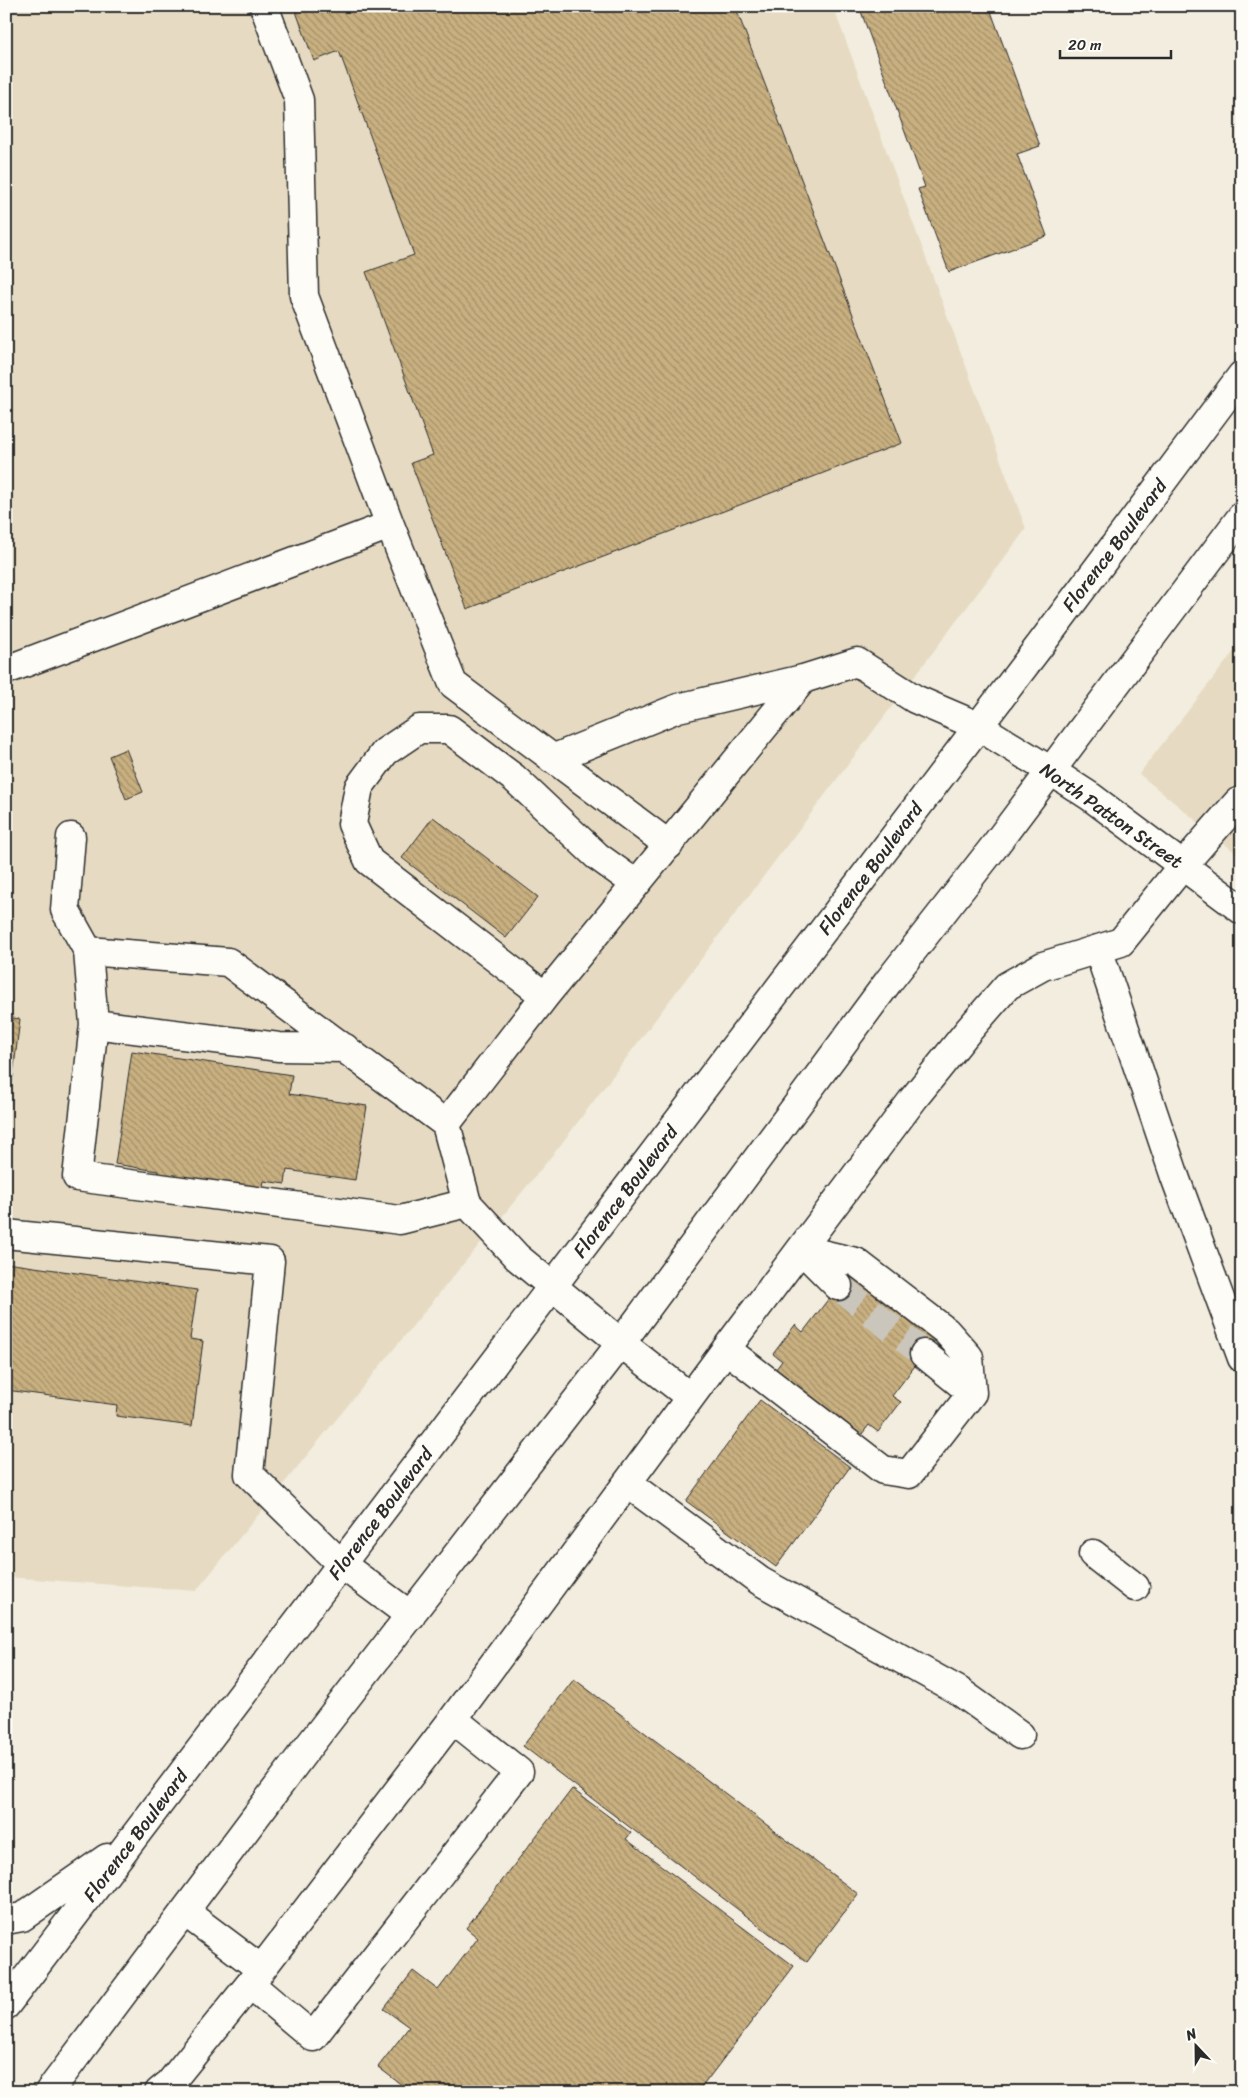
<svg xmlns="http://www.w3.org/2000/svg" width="1248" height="2098" viewBox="0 0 1248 2098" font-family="Sriracha,sans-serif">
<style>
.built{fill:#e6dbc2}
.building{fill:url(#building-back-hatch);stroke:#2b2b2b}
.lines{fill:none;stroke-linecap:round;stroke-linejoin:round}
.minor-tunnel{stroke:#cbc6bb;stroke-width:28;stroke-dasharray:28 14;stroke-linecap:butt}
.minor-casing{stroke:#2b2b2b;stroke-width:31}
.highway-casing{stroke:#2b2b2b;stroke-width:31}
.minor{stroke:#fdfcf7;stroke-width:28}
.highway{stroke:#fdfcf7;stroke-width:28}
.labels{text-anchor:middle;stroke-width:4;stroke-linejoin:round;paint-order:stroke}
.street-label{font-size:19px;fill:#2b2b2b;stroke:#fdfcf7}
</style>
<defs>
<pattern id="building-back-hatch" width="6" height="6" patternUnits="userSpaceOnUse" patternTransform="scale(1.25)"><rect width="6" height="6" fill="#c9b080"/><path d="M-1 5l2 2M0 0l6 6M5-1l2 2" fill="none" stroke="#a38f69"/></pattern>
</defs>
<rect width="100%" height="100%" fill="#f3eddf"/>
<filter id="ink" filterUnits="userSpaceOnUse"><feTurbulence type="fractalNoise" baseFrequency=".02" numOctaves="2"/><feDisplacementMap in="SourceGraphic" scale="10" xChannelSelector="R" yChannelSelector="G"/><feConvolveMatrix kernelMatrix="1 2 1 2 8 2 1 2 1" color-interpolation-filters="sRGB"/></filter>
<g filter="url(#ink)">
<path class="built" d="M 6,6 L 833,6 L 1026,529 L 559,1147 L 196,1591 L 6,1577 Z
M 1242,641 L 1242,858 L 1139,774 Z"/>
<path class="building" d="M 294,6 L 735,6 L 902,443 L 467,609 L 411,463 L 433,455 L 366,272 L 414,255 L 339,51 L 314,61 Z
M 859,6 L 989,6 L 1040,146 L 1017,154 L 1047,236 L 949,272 L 918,189 L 925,187 Z
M 126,749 L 143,792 L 126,799 L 109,756 Z
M 433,817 L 538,897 L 506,938 L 402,858 Z
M 6,1017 L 20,1019 L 12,1083 L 6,1082 Z
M 132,1051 L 292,1075 L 289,1094 L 367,1106 L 355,1180 L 287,1170 L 285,1184 L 264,1181 L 261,1196 L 156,1180 L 158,1171 L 115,1164 Z
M 6,1263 L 197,1290 L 190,1339 L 203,1341 L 192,1426 L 116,1416 L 117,1405 L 6,1390 Z
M 853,1267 L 940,1333 L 892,1396 L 901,1402 L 878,1432 L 869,1425 L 858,1439 L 773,1373 L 782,1361 L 773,1354 L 795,1325 L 803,1332 Z
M 760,1400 L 850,1467 L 776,1567 L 686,1501 Z
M 574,1679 L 858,1894 L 807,1962 L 523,1746 Z
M 572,1789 L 631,1833 L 626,1839 L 794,1966 L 698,2092 L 411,2092 L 378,2067 L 409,2027 L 384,2009 L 413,1971 L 438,1990 L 478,1938 L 466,1928 Z"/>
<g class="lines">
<path class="minor-tunnel" d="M 838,1286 L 924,1354"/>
<defs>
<path id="minor" d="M 264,6 L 299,100 L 304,296 L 390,525
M 6,670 L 390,525 L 453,684 L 669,845
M 552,759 L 678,708 L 803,679 L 857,662 L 915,699 L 978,726 L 1051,771 L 1091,797 L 1242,910
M 71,837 L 65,910 L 88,951 L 228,962 L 446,1124
M 1098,949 L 1175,1177 L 1242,1358
M 88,951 L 94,1024 L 77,1177 L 400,1220 L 467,1203
M 545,996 L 369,861 L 352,824 L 359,787 L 385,752 L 419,729 L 449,729 L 514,778 L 597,856 L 636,884
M 94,1024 L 279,1047 L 345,1048
M 6,1234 L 270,1261 L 249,1474 L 341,1564 L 411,1616
M 801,1249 L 838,1286
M 726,1349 L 883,1470 L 909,1474 L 972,1393 L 969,1357 L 946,1331 L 856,1262 L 801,1249
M 924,1354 L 972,1393
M 690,1397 L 621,1343 L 517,1257 L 467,1203 L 446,1124 L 545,996 L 803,679
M 627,1483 L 760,1581 L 959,1691 L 1020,1735
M 1093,1554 L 1135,1587
M 185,1912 L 261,1969
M 250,1984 L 313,2037 L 519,1772 L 453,1719
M 159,2092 L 170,2083 L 250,1984 L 453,1719 L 726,1349 L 914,1098 L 968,1031 L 1007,986 L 1043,966 L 1121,942 L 1183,865 L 1238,802 L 1242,801"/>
<path id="highway" d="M 6,1920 L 22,1917 L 107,1858
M 6,2005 L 1044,640 L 1242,375
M 49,2092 L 301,1756 L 621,1343 L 888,982 L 993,848 L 1242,516"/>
</defs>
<use href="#minor" class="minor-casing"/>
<use href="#highway" class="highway-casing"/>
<use href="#minor" class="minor"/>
<use href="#highway" class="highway"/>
</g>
</g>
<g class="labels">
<g class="street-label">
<text transform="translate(1114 545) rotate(-53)" y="7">Florence Boulevard</text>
<text transform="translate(1112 815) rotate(35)" y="7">North Patton Street</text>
<text transform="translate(870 868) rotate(-53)" y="7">Florence Boulevard</text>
<text transform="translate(625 1191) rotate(-53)" y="7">Florence Boulevard</text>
<text transform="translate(380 1513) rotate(-53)" y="7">Florence Boulevard</text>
<text transform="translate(135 1835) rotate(-53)" y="7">Florence Boulevard</text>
</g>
</g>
<rect width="1248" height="2098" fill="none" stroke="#fdfcf7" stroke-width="25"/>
<rect x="12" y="12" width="1223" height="2073" fill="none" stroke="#2b2b2b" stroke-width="2" filter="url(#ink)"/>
<g transform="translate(1196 2046) rotate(338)" stroke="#fdfcf7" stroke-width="4" paint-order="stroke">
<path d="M0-4L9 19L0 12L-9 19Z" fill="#2b2b2b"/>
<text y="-8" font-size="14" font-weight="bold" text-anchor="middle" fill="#2b2b2b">N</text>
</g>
<path d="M1060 50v8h111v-8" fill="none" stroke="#2b2b2b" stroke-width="2.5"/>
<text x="1068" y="50" font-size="15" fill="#2b2b2b" stroke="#fdfcf7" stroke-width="4" paint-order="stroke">20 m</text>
</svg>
